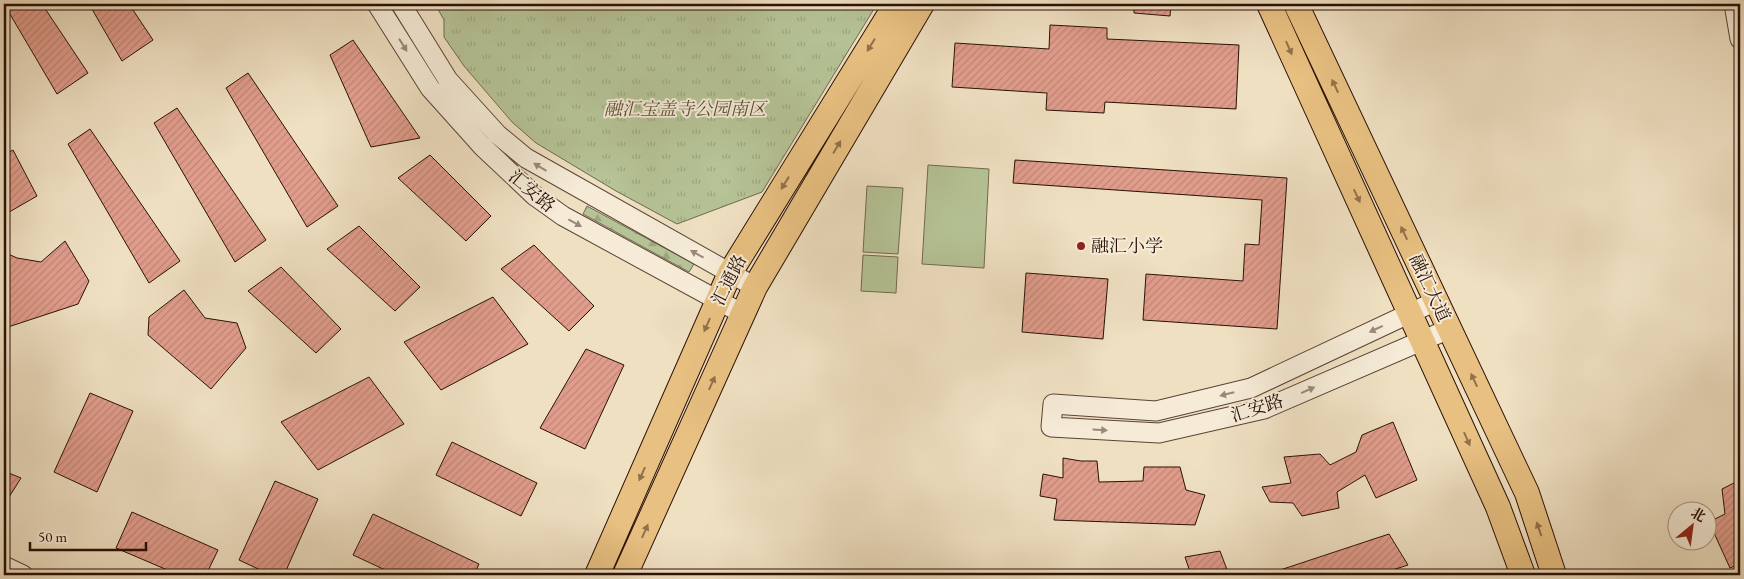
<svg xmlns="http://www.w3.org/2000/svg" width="1744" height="579" viewBox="0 0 1744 579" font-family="'EB Garamond','Noto Serif SC',serif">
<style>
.grass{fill:url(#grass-tufts);stroke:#706a4e}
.forest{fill:url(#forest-firs);stroke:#706a4e}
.garden{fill:#b5c396;stroke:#706a4e}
.building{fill:url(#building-hatch);stroke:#2a1006}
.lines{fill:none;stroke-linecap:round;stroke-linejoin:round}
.minor-casing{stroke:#5b4435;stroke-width:21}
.major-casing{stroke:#2a1006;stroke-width:26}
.minor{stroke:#f5ebd7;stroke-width:19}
.major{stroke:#e8c081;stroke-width:24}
.oneway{fill:#9a8879}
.oneway2{fill:#92714a}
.poi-dot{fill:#8f2418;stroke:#f5ebd7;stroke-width:2}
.labels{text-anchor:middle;stroke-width:4;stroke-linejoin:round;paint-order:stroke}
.park-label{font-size:18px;font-style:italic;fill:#5b4f38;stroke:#f5ebd7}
.street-label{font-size:18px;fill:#2a1006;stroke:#f5ebd7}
.poi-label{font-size:18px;fill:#2a1006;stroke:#f5ebd7;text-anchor:start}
</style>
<defs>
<pattern id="grass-tufts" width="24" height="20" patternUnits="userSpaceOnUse" patternTransform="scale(1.25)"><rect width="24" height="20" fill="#b5c396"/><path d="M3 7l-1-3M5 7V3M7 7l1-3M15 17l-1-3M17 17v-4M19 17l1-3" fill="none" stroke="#9ca680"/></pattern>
<pattern id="forest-firs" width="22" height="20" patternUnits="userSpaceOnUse" patternTransform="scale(1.25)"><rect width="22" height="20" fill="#b5c396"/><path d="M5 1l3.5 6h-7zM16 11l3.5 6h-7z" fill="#9ca680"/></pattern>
<pattern id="building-hatch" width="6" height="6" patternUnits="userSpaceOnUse" patternTransform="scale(1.25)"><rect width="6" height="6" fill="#e19d8c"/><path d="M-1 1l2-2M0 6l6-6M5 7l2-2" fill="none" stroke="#c18677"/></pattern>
</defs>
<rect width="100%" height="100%" fill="#efe0c2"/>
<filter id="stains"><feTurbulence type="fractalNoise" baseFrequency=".004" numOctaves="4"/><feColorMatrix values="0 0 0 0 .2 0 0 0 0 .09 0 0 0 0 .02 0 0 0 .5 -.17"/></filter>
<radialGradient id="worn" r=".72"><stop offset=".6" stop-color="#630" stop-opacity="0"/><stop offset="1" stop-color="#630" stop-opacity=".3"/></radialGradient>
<path class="grass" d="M 435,4 L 877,4 L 762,192 L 677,224 L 616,191 L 536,143 L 512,122 L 464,66 L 444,37 L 444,20 Z"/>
<path class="forest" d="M 587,206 L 694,264 L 689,272 L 583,214 Z"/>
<path class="garden" d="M 928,165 L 989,169 L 984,268 L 922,264 Z
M 867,186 L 903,188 L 898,254 L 863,252 Z
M 863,255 L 898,257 L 896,293 L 861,291 Z"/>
<path class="building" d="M 4,4 L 42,4 L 88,73 L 57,94 Z
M 89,4 L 129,4 L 153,40 L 122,61 Z
M 1134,4 L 1171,4 L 1170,16 L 1134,13 Z
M 1050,25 L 1107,28 L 1107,39 L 1239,45 L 1236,109 L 1105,102 L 1104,113 L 1046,110 L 1047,93 L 952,87 L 955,43 L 1049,49 Z
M 353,40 L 420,138 L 371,147 L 330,55 Z
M 248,73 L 338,206 L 307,227 L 226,88 Z
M 177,108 L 266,240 L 235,262 L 154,123 Z
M 90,129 L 180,261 L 149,283 L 68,144 Z
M 13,150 L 37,196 L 4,215 L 4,155 Z
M 430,155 L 491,216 L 466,241 L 398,178 Z
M 1015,160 L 1287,178 L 1277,329 L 1143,320 L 1146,274 L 1243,281 L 1245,244 L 1259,245 L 1262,200 L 1013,183 Z
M 359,226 L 420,287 L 395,311 L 327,249 Z
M 65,241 L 89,281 L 78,304 L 8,327 L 4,299 L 4,252 L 17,258 L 41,262 Z
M 534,245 L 594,306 L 569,331 L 501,269 Z
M 281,267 L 341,329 L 316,353 L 248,291 Z
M 1026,273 L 1108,279 L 1103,339 L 1022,332 Z
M 184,290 L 205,318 L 237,323 L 246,348 L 211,389 L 148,335 L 149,317 Z
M 493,297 L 528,344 L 441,390 L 404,342 Z
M 586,349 L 624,365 L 585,449 L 540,428 Z
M 369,377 L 404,424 L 318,470 L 281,422 Z
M 90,393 L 133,411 L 97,492 L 54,472 Z
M 1393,422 L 1417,480 L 1376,498 L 1365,475 L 1337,492 L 1339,508 L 1302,516 L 1293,503 L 1270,502 L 1262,487 L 1291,483 L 1284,457 L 1320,454 L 1330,465 L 1356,452 L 1362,435 Z
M 452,442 L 537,483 L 521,516 L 436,475 Z
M 1063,458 L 1081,461 L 1097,461 L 1099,482 L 1143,481 L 1144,467 L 1180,467 L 1186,490 L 1205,495 L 1195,525 L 1054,520 L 1057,499 L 1040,496 L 1043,474 L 1063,478 Z
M 4,471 L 21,478 L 4,505 Z
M 1740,480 L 1740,564 L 1730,568 L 1709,522 L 1725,514 L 1722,489 Z
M 275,481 L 318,499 L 284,575 L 271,575 L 239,560 Z
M 132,512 L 218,550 L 206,575 L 179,575 L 116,548 Z
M 373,514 L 479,564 L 474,575 L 396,575 L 353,555 Z
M 1389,534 L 1408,565 L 1377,575 L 1271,575 L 1271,573 Z
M 1220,551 L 1229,575 L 1191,575 L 1185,557 Z"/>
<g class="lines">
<defs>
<path id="minor" d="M 377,4 L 430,88 L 482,146 L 535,196 L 563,216 L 743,314
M 401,4 L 448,80 L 497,134 L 526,158 L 755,287
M 1734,4 L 1740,39
M 1436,301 L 1251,388 L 1156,411 L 1053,404 L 1051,427 L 1159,433 L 1264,409 L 1449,329
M 4,566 L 23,575"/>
<path id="major" d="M 1269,4 L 1498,507 L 1523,575
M 1296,4 L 1527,493 L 1554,575
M 597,575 L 730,273 L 896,4
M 625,575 L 755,287 L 922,4"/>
</defs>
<use href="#minor" class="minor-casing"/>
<use href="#major" class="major-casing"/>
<use href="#minor" class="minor"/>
<use href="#major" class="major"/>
</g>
<defs><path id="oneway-solid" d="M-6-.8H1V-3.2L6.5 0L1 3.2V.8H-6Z" transform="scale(1.25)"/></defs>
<g class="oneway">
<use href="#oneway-solid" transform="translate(403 45) rotate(58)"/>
<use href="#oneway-solid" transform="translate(540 167) rotate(-149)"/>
<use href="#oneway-solid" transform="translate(575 223) rotate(29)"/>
<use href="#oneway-solid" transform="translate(697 254) rotate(-151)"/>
<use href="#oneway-solid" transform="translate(1376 329) rotate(155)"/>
<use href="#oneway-solid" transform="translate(1308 390) rotate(-24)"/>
<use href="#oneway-solid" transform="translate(1227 394) rotate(166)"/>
<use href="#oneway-solid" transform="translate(1100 430) rotate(4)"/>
</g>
<g class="oneway2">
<use href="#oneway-solid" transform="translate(871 45) rotate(122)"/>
<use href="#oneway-solid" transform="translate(1289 48) rotate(66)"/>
<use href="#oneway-solid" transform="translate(1335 86) rotate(-115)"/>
<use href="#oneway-solid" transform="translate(837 147) rotate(-59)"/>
<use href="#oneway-solid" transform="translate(785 183) rotate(122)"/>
<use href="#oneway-solid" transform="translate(1357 196) rotate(65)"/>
<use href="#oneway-solid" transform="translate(1404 233) rotate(-115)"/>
<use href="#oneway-solid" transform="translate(707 325) rotate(114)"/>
<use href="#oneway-solid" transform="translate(1474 380) rotate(-115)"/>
<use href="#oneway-solid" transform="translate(712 383) rotate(-66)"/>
<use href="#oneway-solid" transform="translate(1467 439) rotate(66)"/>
<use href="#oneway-solid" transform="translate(642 474) rotate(114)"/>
<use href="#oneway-solid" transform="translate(1539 529) rotate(-109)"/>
<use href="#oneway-solid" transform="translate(645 531) rotate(-66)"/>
</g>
<circle class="poi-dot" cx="1081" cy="246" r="5"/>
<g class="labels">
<g class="park-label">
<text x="685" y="115">融汇宝盖寺公园南区</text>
</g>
<g class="street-label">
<text transform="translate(532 191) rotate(40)" y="6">汇安路</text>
<text transform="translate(729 280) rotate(-63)" y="6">汇通路</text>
<text transform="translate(1430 288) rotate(65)" y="6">融汇大道</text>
<text transform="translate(1257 408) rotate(-17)" y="6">汇安路</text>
</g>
<g class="poi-label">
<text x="1091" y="252">融汇小学</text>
</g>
</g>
<rect width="1744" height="579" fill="none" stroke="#efe0c2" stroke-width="20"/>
<rect x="5" y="5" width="1734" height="569" fill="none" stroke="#2a1006" stroke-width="2.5"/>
<rect x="10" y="10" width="1724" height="559" fill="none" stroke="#2a1006"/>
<g transform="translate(1692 526) rotate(29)"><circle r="24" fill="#f5ebd7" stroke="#a49383"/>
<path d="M0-4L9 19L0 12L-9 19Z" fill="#8f2418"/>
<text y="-8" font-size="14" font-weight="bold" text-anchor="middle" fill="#2a1006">北</text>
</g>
<path d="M30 542v8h116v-8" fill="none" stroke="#2a1006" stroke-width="2.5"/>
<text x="38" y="542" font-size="15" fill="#2a1006" stroke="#f5ebd7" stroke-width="4" paint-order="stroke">50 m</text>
<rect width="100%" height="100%" filter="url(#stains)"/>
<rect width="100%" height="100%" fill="url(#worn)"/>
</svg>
